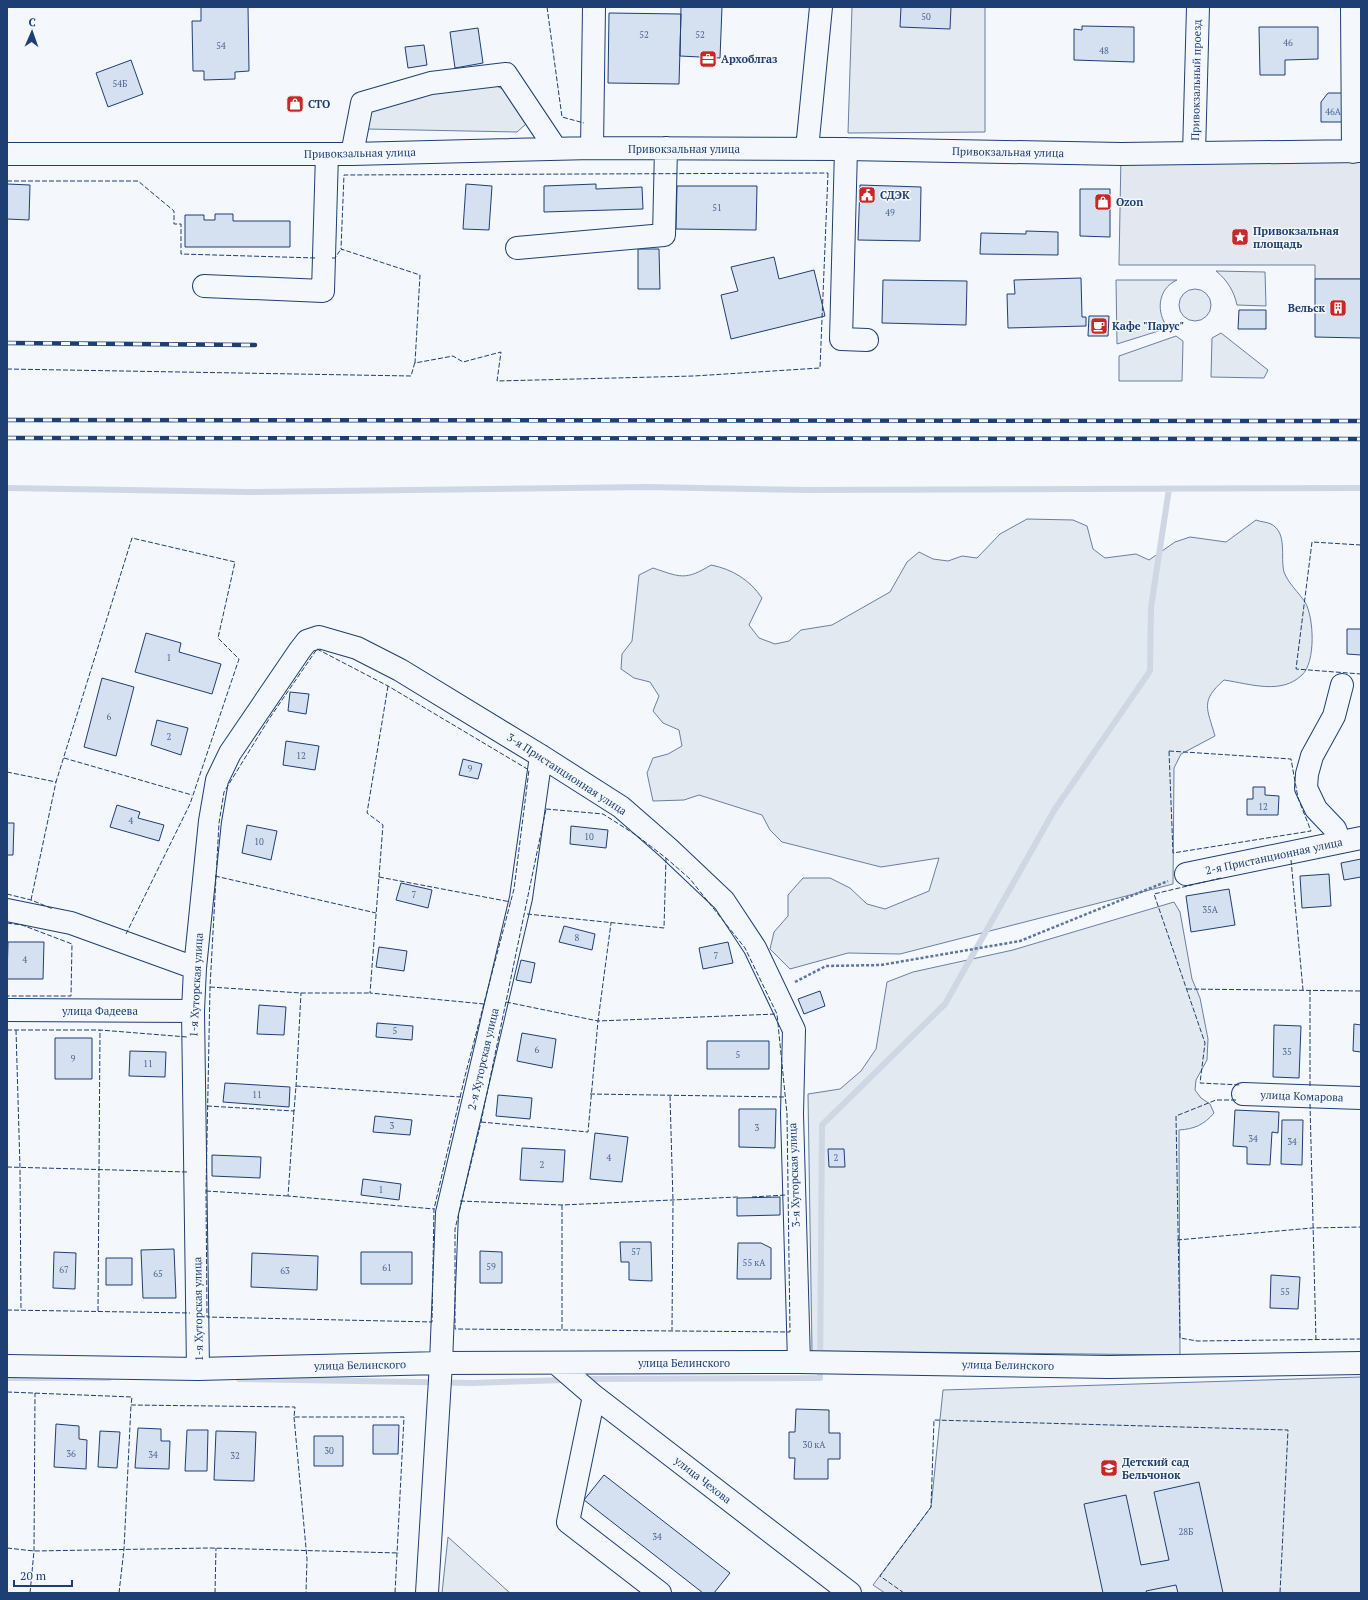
<svg xmlns="http://www.w3.org/2000/svg" width="1368" height="1600" viewBox="0 0 1368 1600" font-family="'PT Serif',serif">
<style>
.green{fill:#e3e9f0;stroke:#687fa3}
.parking{fill:#e3e8f0;stroke:#687fa3}
.lines{fill:none;stroke-linecap:round;stroke-linejoin:round}
.stream{stroke:#cfd7e4;stroke-width:6}
.building{fill:#d5e0f0;stroke:#1d3f73}
.minor-casing{stroke:#1d3f73;stroke-width:24}
.path{stroke:#5e769c;stroke-width:2.5;stroke-dasharray:3 2;stroke-linecap:butt}
.minor{stroke:#f4f7fb;stroke-width:22}
.rail-casing{stroke:#1d3f73;stroke-width:4.5}
.rail{stroke:#f4f7fb;stroke-width:3;stroke-dasharray:9;stroke-linecap:butt}
.fence{stroke:#1d3f73;stroke-width:1;stroke-dasharray:5 2;stroke-linecap:butt}
.labels{text-anchor:middle;stroke-width:3;stroke-linejoin:round;paint-order:stroke}
.number-label{font-size:9px;fill:#4b6792}
.poi-label{font-size:11px;font-weight:bold;fill:#1d3f73;stroke:#f4f7fb;text-anchor:start}
.street-label{font-size:11px;fill:#1d3f73;stroke:#f4f7fb}
</style>
<rect width="100%" height="100%" fill="#f4f7fb"/>
<path class="green" d="M 852,7 L 985,7 L 985,132 L 848,133 Z
M 489,83 C 512,91 517,101 526,124 L 517,132 L 367,129 L 367,112 L 378,104 Z
M 1216,271 L 1265,272 L 1266,306 L 1237,305 C 1234,291 1227,280 1216,271 Z
M 1116,280 L 1177,280 C 1157,289 1156,313 1168,328 L 1117,344 Z
M1179 305a16 16 0 1 1 32 0a16 16 0 1 1-32 0Z
M 1221,333 L 1268,370 L 1264,378 L 1211,377 L 1212,338 Z
M 1176,336 L 1183,341 L 1182,381 L 1119,381 L 1119,356 Z
M 1027,519 L 1073,520 L 1087,526 L 1093,549 L 1105,558 L 1136,554 L 1149,560 L 1175,542 L 1190,537 L 1226,542 L 1256,520 C 1261,522 1267,522 1271,524 C 1288,533 1280,557 1284,572 C 1288,583 1299,593 1305,602 C 1314,617 1316,662 1302,675 C 1281,695 1251,684 1224,680 C 1200,701 1207,708 1215,736 L 1181,754 L 1174,768 L 1173,884 L 900,954 L 848,953 L 790,969 L 770,949 L 774,932 L 788,916 L 788,895 L 803,878 L 830,878 L 850,888 L 867,904 L 885,909 L 929,891 L 939,858 L 881,867 L 782,842 L 770,830 L 762,815 L 699,795 L 684,800 L 653,801 L 647,773 L 653,758 L 668,754 L 682,746 L 679,730 L 663,723 L 653,711 L 659,696 L 650,682 L 634,678 L 621,669 L 622,654 L 632,641 L 639,575 L 653,568 C 680,577 685,581 711,565 C 732,569 750,580 762,598 L 749,625 L 759,638 L 775,644 L 789,641 L 801,630 L 832,625 L 890,592 L 907,562 L 919,552 L 933,559 L 948,561 L 962,556 L 977,558 L 1000,534 Z
M 1174,902 L 1180,912 L 1192,979 L 1200,998 L 1208,1039 L 1207,1060 L 1196,1080 L 1195,1090 L 1201,1098 L 1210,1104 L 1214,1113 C 1204,1125 1194,1129 1179,1130 L 1180,1355 L 812,1351 L 808,1094 L 840,1089 L 861,1071 L 876,1049 L 887,982 L 913,972 L 1013,950 Z
M 1361,1377 L 1361,1593 L 885,1593 L 873,1585 L 931,1507 L 943,1390 Z
M 448,1537 L 510,1593 L 442,1593 Z"/>
<path class="parking" d="M 1361,151 L 1361,279 L 1315,279 L 1315,265 L 1119,265 L 1121,154 Z"/>
<g class="lines">
<path class="stream" d="M 7,488 L 248,492 L 647,487 L 806,490 L 1361,488
M 7,1378 L 109,1378
M 239,1379 L 473,1383 L 565,1380
M 585,1379 L 820,1378 L 822,1125 L 945,1004 L 1055,809 L 1150,671 L 1151,607 L 1169,489"/>
</g>
<path class="building" d="M 201,7 L 248,7 L 249,71 L 235,72 L 235,79 L 204,80 L 204,71 L 193,71 L 192,21 L 201,21 Z
M 681,7 L 722,7 L 720,58 L 680,56 Z
M 901,7 L 951,7 L 950,29 L 900,27 Z
M 609,13 L 681,14 L 679,84 L 608,83 Z
M 1082,26 L 1134,27 L 1134,62 L 1074,60 L 1074,29 L 1082,30 Z
M 1259,27 L 1318,27 L 1318,59 L 1285,60 L 1285,75 L 1260,75 Z
M 478,28 L 483,63 L 455,68 L 450,32 Z
M 424,45 L 427,65 L 408,68 L 405,47 Z
M 131,60 L 143,94 L 108,107 L 96,73 Z
M 1328,93 L 1344,93 L 1345,122 L 1321,122 L 1321,102 Z
M 7,184 L 30,185 L 29,220 L 7,219 Z
M 466,184 L 492,186 L 489,230 L 463,229 Z
M 596,184 L 596,189 L 642,187 L 643,209 L 544,212 L 544,186 Z
M 860,185 L 921,187 L 920,241 L 858,240 Z
M 677,186 L 757,186 L 756,230 L 676,229 Z
M 1080,189 L 1110,189 L 1110,237 L 1080,236 Z
M 215,214 L 233,214 L 233,221 L 290,221 L 290,247 L 185,247 L 185,215 L 204,215 L 204,220 L 215,220 Z
M 1026,231 L 1058,232 L 1058,255 L 980,254 L 981,233 L 1026,234 Z
M 638,249 L 659,249 L 660,289 L 638,289 Z
M 774,257 L 779,279 L 814,270 L 825,316 L 731,339 L 721,295 L 738,291 L 731,267 Z
M 1081,278 L 1082,317 L 1086,317 L 1086,326 L 1008,328 L 1007,294 L 1015,294 L 1014,280 Z
M 1315,279 L 1361,279 L 1361,338 L 1315,337 Z
M 883,280 L 967,281 L 966,325 L 882,323 Z
M 1239,310 L 1266,310 L 1266,329 L 1238,329 Z
M 1089,316 L 1109,316 L 1108,336 L 1088,336 Z
M 1347,629 L 1361,629 L 1361,655 L 1347,654 Z
M 146,633 L 181,643 L 179,652 L 221,664 L 212,694 L 135,672 Z
M 102,678 L 134,687 L 116,756 L 84,747 Z
M 290,692 L 309,694 L 306,714 L 288,711 Z
M 157,720 L 188,728 L 181,755 L 151,745 Z
M 286,741 L 319,746 L 315,770 L 283,765 Z
M 463,759 L 482,764 L 478,779 L 459,775 Z
M 1253,787 L 1265,787 L 1265,795 L 1279,796 L 1278,815 L 1247,815 L 1247,799 L 1253,799 Z
M 117,805 L 140,812 L 138,818 L 164,825 L 159,841 L 110,827 Z
M 7,823 L 14,823 L 13,855 L 7,855 Z
M 247,825 L 277,831 L 271,860 L 242,853 Z
M 571,826 L 608,830 L 606,848 L 570,844 Z
M 1361,859 L 1361,877 L 1344,880 L 1341,863 Z
M 1329,874 L 1331,906 L 1302,908 L 1300,876 Z
M 401,883 L 432,890 L 428,908 L 396,900 Z
M 1229,889 L 1235,925 L 1191,932 L 1186,896 Z
M 564,926 L 595,934 L 592,950 L 559,942 Z
M 8,942 L 44,942 L 43,979 L 7,979 Z
M 728,942 L 733,963 L 703,969 L 699,948 Z
M 379,947 L 407,951 L 404,971 L 376,967 Z
M 521,960 L 535,963 L 531,983 L 516,980 Z
M 820,991 L 825,1006 L 804,1014 L 798,999 Z
M 259,1005 L 286,1007 L 284,1035 L 257,1034 Z
M 377,1023 L 413,1026 L 412,1040 L 376,1037 Z
M 1354,1024 L 1361,1025 L 1361,1052 L 1353,1051 Z
M 1274,1025 L 1301,1026 L 1299,1078 L 1273,1077 Z
M 522,1033 L 556,1039 L 552,1068 L 517,1061 Z
M 55,1038 L 92,1038 L 92,1079 L 55,1079 Z
M 707,1041 L 769,1041 L 769,1069 L 707,1069 Z
M 130,1051 L 166,1052 L 165,1077 L 129,1076 Z
M 225,1083 L 290,1087 L 289,1107 L 223,1102 Z
M 498,1095 L 532,1098 L 530,1119 L 496,1116 Z
M 739,1109 L 776,1109 L 775,1148 L 739,1147 Z
M 1235,1110 L 1279,1112 L 1278,1133 L 1272,1132 L 1270,1165 L 1247,1164 L 1247,1147 L 1233,1146 Z
M 375,1116 L 412,1120 L 410,1135 L 373,1132 Z
M 1282,1120 L 1303,1120 L 1302,1165 L 1281,1164 Z
M 595,1133 L 628,1137 L 622,1182 L 590,1179 Z
M 522,1148 L 565,1150 L 563,1182 L 520,1180 Z
M 828,1149 L 844,1149 L 845,1167 L 829,1167 Z
M 212,1155 L 261,1157 L 260,1178 L 212,1176 Z
M 363,1179 L 401,1184 L 399,1200 L 361,1195 Z
M 780,1197 L 780,1215 L 737,1216 L 737,1198 Z
M 620,1242 L 651,1242 L 652,1281 L 629,1280 L 629,1262 L 621,1262 Z
M 738,1243 L 761,1243 L 771,1248 L 771,1279 L 737,1279 Z
M 174,1249 L 176,1298 L 143,1298 L 141,1250 Z
M 480,1251 L 502,1252 L 502,1283 L 480,1283 Z
M 54,1252 L 76,1253 L 75,1289 L 53,1288 Z
M 361,1252 L 412,1252 L 412,1284 L 361,1284 Z
M 252,1253 L 318,1256 L 317,1290 L 251,1287 Z
M 106,1258 L 132,1258 L 132,1285 L 106,1285 Z
M 1271,1275 L 1300,1277 L 1298,1309 L 1270,1308 Z
M 796,1409 L 829,1410 L 829,1433 L 840,1433 L 840,1459 L 828,1459 L 828,1479 L 794,1479 L 795,1458 L 789,1458 L 789,1432 L 795,1432 Z
M 56,1424 L 79,1426 L 79,1439 L 87,1440 L 86,1469 L 54,1467 Z
M 373,1425 L 399,1425 L 398,1454 L 373,1454 Z
M 138,1428 L 161,1429 L 161,1441 L 170,1441 L 169,1469 L 135,1468 Z
M 187,1430 L 208,1430 L 207,1471 L 185,1471 Z
M 100,1431 L 120,1432 L 117,1468 L 98,1467 Z
M 216,1431 L 256,1432 L 254,1481 L 214,1480 Z
M 314,1436 L 343,1436 L 343,1466 L 314,1466 Z
M 604,1475 L 730,1573 L 714,1593 L 703,1593 L 584,1500 Z
M 1199,1482 L 1223,1593 L 1178,1593 L 1176,1585 L 1146,1591 L 1147,1593 L 1103,1593 L 1084,1504 L 1126,1495 L 1141,1565 L 1169,1560 L 1154,1492 Z"/>
<g class="lines">
<defs>
<path id="minor" d="M 1352,7 L 1353,152
M 592,148 L 594,7
M 807,149 L 821,7
M 846,149 L 841,339 L 867,340
M 1194,153 L 1198,7
M 7,154 L 352,154 L 592,148 L 846,149 L 1121,154 L 1361,151
M 352,154 L 362,103 L 431,83 L 506,74 L 556,149
M 517,248 L 664,235 L 666,148
M 204,286 L 323,291 L 327,154
M 1340,842 L 1335,829 L 1316,809 L 1306,788 L 1307,774 L 1312,756 L 1334,716 L 1342,685
M 1186,874 L 1361,838
M 7,910 L 71,923 L 195,968
M 7,1010 L 193,1011
M 1243,1094 L 1361,1098
M 557,1364 L 594,1396 L 850,1593
M 7,1366 L 198,1369 L 441,1363 L 799,1362 L 1109,1367 L 1361,1363
M 198,1369 L 193,1011 L 195,968 L 210,821 L 217,780 L 230,753 L 300,650 L 307,641 L 319,637 L 357,648 L 400,670 L 541,756 L 621,807 L 668,848 L 724,901 L 755,948 L 794,1030 L 792,1114 L 799,1362
M 594,1396 L 568,1522 L 660,1593
M 427,1593 L 441,1363 L 447,1213 L 521,898 L 541,756"/>
</defs>
<use href="#minor" class="minor-casing"/>
<path class="path" d="M 795,982 L 826,966 L 881,965 L 1020,941 L 1168,881"/>
<use href="#minor" class="minor"/>
<defs>
<path id="rail" d="M 7,343 L 255,345
M 7,420 L 1361,421
M 7,438 L 1361,439"/>
</defs>
<use href="#rail" class="rail-casing"/>
<use href="#rail" class="rail"/>
<path class="fence" d="M 547,7 L 562,117 L 584,123
M 828,173 L 820,368 L 694,376 L 497,381 L 501,352 L 463,362 L 453,356 L 415,363 L 420,275 L 341,249 L 344,175 Z
M 7,181 L 138,181 L 174,211 L 174,224 L 181,224 L 181,254 L 316,258
M 332,258 L 335,258 L 341,249 L 343,250
M 7,369 L 411,376 L 415,362
M 1361,545 L 1312,542 L 1296,669 L 1361,674
M 317,649 L 388,686 L 529,770 L 514,889 L 465,1076 L 434,1209 L 432,1322 L 207,1317 L 206,1191 L 210,987 L 219,823 L 224,792 L 269,719 Z
M 388,686 L 367,813 L 383,825 L 370,993 L 484,1004
M 1169,751 L 1291,759 L 1298,798 L 1311,831 L 1173,853 Z
M 64,758 L 192,795
M 7,772 L 56,782 L 132,538 L 235,562 L 218,638 L 239,659 L 190,804 L 126,934
M 546,809 L 603,814 L 636,835 L 666,858 L 690,879 L 745,948 L 777,1014 L 787,1114 L 790,1332 L 455,1329 L 455,1229 L 481,1122 Z
M 1291,860 L 1303,990
M 215,876 L 376,913
M 379,877 L 511,902
M 1221,878 L 1154,894 L 1205,1043 L 1200,1083 L 1241,1085
M 7,894 L 31,900 L 53,909
M 31,900 L 56,782
M 527,914 L 664,928 L 666,858
M 7,923 L 22,925 L 72,944 L 71,996 L 7,996
M 210,987 L 301,993 L 370,993
M 1187,989 L 1361,991
M 1310,990 L 1310,1087
M 506,1002 L 598,1021 L 777,1014
M 7,1030 L 100,1030 L 187,1037
M 16,1030 L 20,1168 L 21,1310
M 296,1087 L 301,993
M 590,1094 L 784,1097
M 670,1096 L 673,1201 L 672,1330
M 1236,1100 L 1216,1100 L 1176,1116 L 1180,1338 L 1197,1341 L 1361,1339
M 1310,1104 L 1316,1341
M 207,1106 L 294,1111 L 296,1086 L 461,1097
M 294,1110 L 288,1196 L 434,1209
M 481,1122 L 588,1132 L 598,1021 L 611,923
M 7,1167 L 187,1172
M 206,1191 L 288,1196
M 752,1197 L 786,1195
M 460,1201 L 562,1205 L 738,1197
M 1177,1240 L 1312,1228 L 1361,1227
M 7,1310 L 190,1313
M 98,1311 L 100,1030
M 562,1329 L 562,1205
M 7,1392 L 132,1397 L 131,1405 L 295,1407 L 294,1417 L 404,1417 L 395,1593
M 294,1417 L 307,1559 L 306,1593
M 7,1548 L 34,1551 L 210,1548 L 399,1553
M 30,1593 L 34,1551 L 35,1393
M 119,1593 L 124,1549 L 131,1405
M 215,1593 L 216,1548
M 904,1593 L 880,1576 L 931,1507 L 934,1420 L 1288,1430 L 1280,1593"/>
</g>
<defs>
<symbol id="office-square" viewBox="-11 -11 22 22"><rect x="-9" y="-9" width="18" height="18" rx="4" fill="#c62828" stroke="#f4f7fb"/><path d="M-6-3h4V-5.5h4V-3h4V5H-6ZM-1-4.5V-3h2v-1.5ZM-6 0V1H6V0Z" fill="#fff"/></symbol>
<symbol id="shop-square" viewBox="-11 -11 22 22"><rect x="-9" y="-9" width="18" height="18" rx="4" fill="#c62828" stroke="#f4f7fb"/><path d="M-5-2.5h2.3a2.7 3.5 0 0 1 5.4 0H5L5.5 6h-11ZM-1.5-2.5h3a1.5 2.3 0 0 0-3 0Z" fill="#fff"/></symbol>
<symbol id="civic-square" viewBox="-11 -11 22 22"><rect x="-9" y="-9" width="18" height="18" rx="4" fill="#c62828" stroke="#f4f7fb"/><path d="M-.6-6.5H3V-4.5H.6V-3L4-1V1h2V6H-6V1h2V-1L-.6-3ZM-1.2 2.5V6h2.4V2.5Z" fill="#fff"/></symbol>
<symbol id="sight-square" viewBox="-11 -11 22 22"><rect x="-9" y="-9" width="18" height="18" rx="4" fill="#c62828" stroke="#f4f7fb"/><path d="M0-6L1.8-2.2L6-1.7L2.9 1.2L3.7 5.4L0 3.3L-3.7 5.4L-2.9 1.2L-6-1.7L-1.8-2.2Z" fill="#fff"/></symbol>
<symbol id="building-square" viewBox="-11 -11 22 22"><rect x="-9" y="-9" width="18" height="18" rx="4" fill="#c62828" stroke="#f4f7fb"/><path d="M-4-6H4V6H1V3H-1V6H-4ZM-2.5-4.3h1.7v1.8h-1.7ZM.8-4.3h1.7v1.8H.8ZM-2.5-1h1.7V.8h-1.7ZM.8-1h1.7V.8H.8Z" fill="#fff"/></symbol>
<symbol id="cafe-square" viewBox="-11 -11 22 22"><rect x="-9" y="-9" width="18" height="18" rx="4" fill="#c62828" stroke="#f4f7fb"/><path d="M-5.5-4.5H6V0H3Q3 3.5 0 3.5H-2.5Q-5.5 3.5-5.5 0ZM3-3.2v2h1.7v-2ZM-6 4.5H4V6H-6Z" fill="#fff"/></symbol>
<symbol id="school-square" viewBox="-11 -11 22 22"><rect x="-9" y="-9" width="18" height="18" rx="4" fill="#c62828" stroke="#f4f7fb"/><path d="M0-5L7-2L0 1L-7-2ZM-4 1L0 2.5L4 1V4Q0 6-4 4Z" fill="#fff"/></symbol>
</defs>
<g fill-rule="evenodd">
<use href="#office-square" x="698" y="49" width="20" height="20"/>
<use href="#shop-square" x="285" y="94" width="20" height="20"/>
<use href="#civic-square" x="857" y="185" width="20" height="20"/>
<use href="#shop-square" x="1093" y="192" width="20" height="20"/>
<use href="#sight-square" x="1230" y="227" width="20" height="20"/>
<use href="#building-square" x="1328" y="298" width="20" height="20"/>
<use href="#cafe-square" x="1089" y="316" width="20" height="20"/>
<use href="#school-square" x="1099" y="1458" width="20" height="20"/>
</g>
<g class="labels">
<g class="number-label">
<text x="926" y="20">50</text>
<text x="644" y="38">52</text>
<text x="700" y="38">52</text>
<text x="1288" y="46">46</text>
<text x="221" y="49">54</text>
<text x="1104" y="54">48</text>
<text x="120" y="87">54Б</text>
<text x="1333" y="115">46А</text>
<text x="717" y="211">51</text>
<text x="890" y="216">49</text>
<text x="169" y="661">1</text>
<text x="109" y="720">6</text>
<text x="169" y="740">2</text>
<text x="301" y="759">12</text>
<text x="470" y="772">9</text>
<text x="1263" y="810">12</text>
<text x="131" y="824">4</text>
<text x="589" y="840">10</text>
<text x="259" y="845">10</text>
<text x="414" y="898">7</text>
<text x="1210" y="913">35А</text>
<text x="577" y="941">8</text>
<text x="716" y="959">7</text>
<text x="25" y="963">4</text>
<text x="395" y="1034">5</text>
<text x="537" y="1053">6</text>
<text x="1287" y="1055">35</text>
<text x="738" y="1058">5</text>
<text x="73" y="1062">9</text>
<text x="148" y="1067">11</text>
<text x="257" y="1098">11</text>
<text x="392" y="1129">3</text>
<text x="757" y="1131">3</text>
<text x="1253" y="1142">34</text>
<text x="1292" y="1145">34</text>
<text x="609" y="1161">4</text>
<text x="836" y="1161">2</text>
<text x="542" y="1168">2</text>
<text x="381" y="1193">1</text>
<text x="636" y="1255">57</text>
<text x="754" y="1266">55 кА</text>
<text x="491" y="1270">59</text>
<text x="387" y="1271">61</text>
<text x="64" y="1273">67</text>
<text x="285" y="1274">63</text>
<text x="158" y="1277">65</text>
<text x="1285" y="1295">55</text>
<text x="814" y="1448">30 кА</text>
<text x="329" y="1454">30</text>
<text x="71" y="1457">36</text>
<text x="153" y="1458">34</text>
<text x="235" y="1459">32</text>
<text x="1186" y="1535">28Б</text>
<text x="657" y="1540">34</text>
</g>
<g class="poi-label">
<text x="721" y="63">Архоблгаз</text>
<text x="308" y="108">СТО</text>
<text x="880" y="199">СДЭК</text>
<text x="1116" y="206">Ozon</text>
<text x="1253" y="235">Привокзальная<tspan x="1253" dy="13">площадь</tspan></text>
<text x="1325" y="312" text-anchor="end">Вельск</text>
<text x="1112" y="330">Кафе "Парус"</text>
<text x="1122" y="1466">Детский сад<tspan x="1122" dy="13">Бельчонок</tspan></text>
</g>
<g class="street-label">
<text transform="translate(1196 80) rotate(-89)" y="4">Привокзальный проезд</text>
<text x="684" y="153">Привокзальная улица</text>
<text transform="translate(1008 152) rotate(1)" y="4">Привокзальная улица</text>
<text transform="translate(360 153) rotate(-1)" y="4">Привокзальная улица</text>
<text transform="translate(567 774) rotate(33)" y="4">3-я Пристанционная улица</text>
<text transform="translate(1274 856) rotate(-12)" y="4">2-я Пристанционная улица</text>
<text transform="translate(196 985) rotate(-87)" y="4">1-я Хуторская улица</text>
<text x="100" y="1015">улица Фадеева</text>
<text transform="translate(483 1059) rotate(-77)" y="4">2-я Хуторская улица</text>
<text transform="translate(1302 1096) rotate(2)" y="4">улица Комарова</text>
<text transform="translate(794 1175) rotate(-92)" y="4">3-я Хуторская улица</text>
<text transform="translate(198 1309) rotate(-91)" y="4">1-я Хуторская улица</text>
<text x="684" y="1367">улица Белинского</text>
<text transform="translate(360 1365) rotate(-1)" y="4">улица Белинского</text>
<text transform="translate(1008 1365) rotate(1)" y="4">улица Белинского</text>
<text transform="translate(703 1480) rotate(38)" y="4">улица Чехова</text>
</g>
</g>
<rect width="1368" height="1600" fill="none" stroke="#1d3f73" stroke-width="16"/>
<g transform="translate(32 32) rotate(2)" stroke="#f4f7fb" stroke-width="3" paint-order="stroke">
<path d="M0-3L7 15L0 10L-7 15Z" fill="#1d3f73"/>
<text y="-6" font-size="11" font-weight="bold" text-anchor="middle" fill="#1d3f73">С</text>
</g>
<path d="M14 1580v6h58v-6" fill="none" stroke="#1d3f73" stroke-width="2"/>
<text x="20" y="1580" font-size="12" fill="#1d3f73" stroke="#f4f7fb" stroke-width="3" paint-order="stroke">20 m</text>
</svg>
